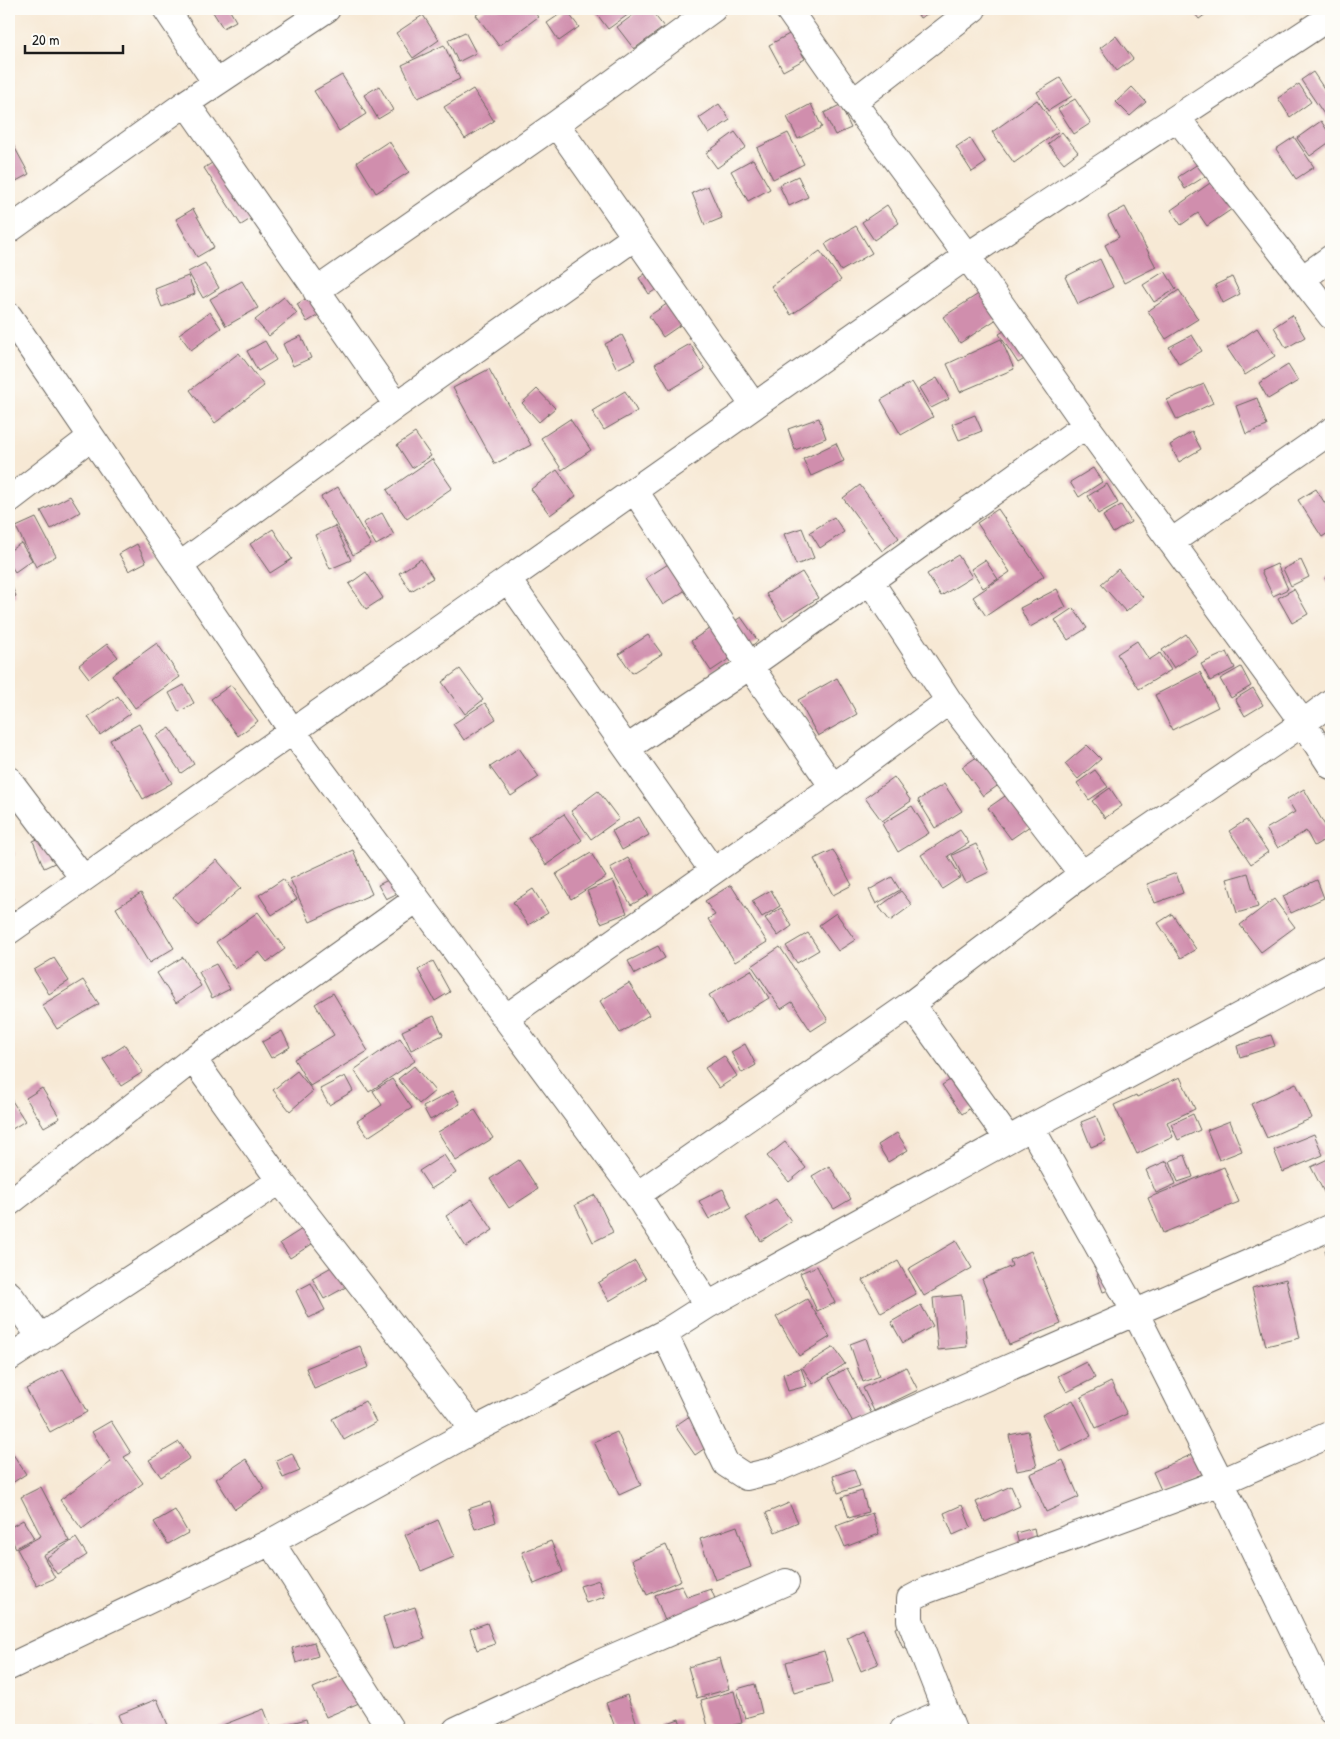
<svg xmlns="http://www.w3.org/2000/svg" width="1340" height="1739" viewBox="0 0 1340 1739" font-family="'Patrick Hand',sans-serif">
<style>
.building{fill:#d08ead}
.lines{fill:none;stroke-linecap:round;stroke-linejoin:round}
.minor-casing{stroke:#69645d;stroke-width:28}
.minor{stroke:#fff;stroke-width:26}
</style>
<rect width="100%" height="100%" fill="#fdfcf7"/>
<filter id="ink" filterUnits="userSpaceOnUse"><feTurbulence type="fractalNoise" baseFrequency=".02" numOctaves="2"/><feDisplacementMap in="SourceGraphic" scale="10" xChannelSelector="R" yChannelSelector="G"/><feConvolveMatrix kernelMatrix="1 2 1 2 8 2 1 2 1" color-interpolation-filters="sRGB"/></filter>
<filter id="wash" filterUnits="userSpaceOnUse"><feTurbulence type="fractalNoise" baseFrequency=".0096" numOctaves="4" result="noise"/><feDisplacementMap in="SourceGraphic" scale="20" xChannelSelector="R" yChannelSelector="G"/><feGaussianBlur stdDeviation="1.12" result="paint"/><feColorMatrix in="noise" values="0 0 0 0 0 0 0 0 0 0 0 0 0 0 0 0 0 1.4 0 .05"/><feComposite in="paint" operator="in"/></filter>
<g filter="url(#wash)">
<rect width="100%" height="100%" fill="#f7e9d5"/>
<g id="blocks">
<path class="building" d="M 211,9 L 229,9 L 236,21 L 223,28 Z
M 485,9 L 532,9 L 538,17 L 499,46 L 476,15 Z
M 593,9 L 636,9 L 608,29 Z
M 641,9 L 650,9 L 664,27 L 634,49 L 617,27 Z
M 914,9 L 936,9 L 920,18 Z
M 1191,9 L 1213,9 L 1199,19 Z
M 566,10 L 579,27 L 559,41 L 547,23 Z
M 423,15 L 439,40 L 413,58 L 396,33 Z
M 465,32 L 476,53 L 458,62 L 448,40 Z
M 791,33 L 805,59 L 783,71 L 769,45 Z
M 1116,36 L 1133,59 L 1117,71 L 1100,48 Z
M 444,45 L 460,79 L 418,98 L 402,65 Z
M 1313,72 L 1331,99 L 1331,118 L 1328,120 L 1301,80 Z
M 342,75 L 366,114 L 339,131 L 314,91 Z
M 1060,78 L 1072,96 L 1048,111 L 1037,92 Z
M 1299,84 L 1311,102 L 1290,117 L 1278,98 Z
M 379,86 L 393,110 L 378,119 L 364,95 Z
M 1132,87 L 1146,102 L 1130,116 L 1116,102 Z
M 473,89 L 494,121 L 465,139 L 444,107 Z
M 1075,99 L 1091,123 L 1074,134 L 1058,109 Z
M 1037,100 L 1059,131 L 1014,163 L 992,132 Z
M 719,104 L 730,120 L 709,134 L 699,118 Z
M 811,104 L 822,127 L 798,139 L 787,117 Z
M 840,105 L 851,128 L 835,135 L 824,113 Z
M 1321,121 L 1331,136 L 1331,141 L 1310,156 L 1297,138 Z
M 735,132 L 746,147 L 717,168 L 706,153 Z
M 1062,132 L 1078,152 L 1064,163 L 1048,144 Z
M 788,133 L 804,164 L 773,179 L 757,148 Z
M 9,137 L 29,174 L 9,185 Z
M 1294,137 L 1314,167 L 1296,179 L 1276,149 Z
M 970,138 L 986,163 L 972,172 L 956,147 Z
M 389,141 L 409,172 L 376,193 L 357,162 Z
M 225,155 L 262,212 L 241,225 L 204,168 Z
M 753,159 L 770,189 L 748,201 L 731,171 Z
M 1204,160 L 1212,172 L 1185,189 L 1178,177 Z
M 798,176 L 808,197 L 789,206 L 779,185 Z
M 1216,179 L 1235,207 L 1207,226 L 1198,213 L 1181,225 L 1171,210 Z
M 708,186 L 722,218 L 705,225 L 692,193 Z
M 887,205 L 899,223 L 874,240 L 862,222 Z
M 1125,207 L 1156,267 L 1124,283 L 1105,245 L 1119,237 L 1108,216 Z
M 193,209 L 214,247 L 197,257 L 176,219 Z
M 856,226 L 872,253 L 841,271 L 825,244 Z
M 820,251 L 841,280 L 791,315 L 771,286 Z
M 1100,259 L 1113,287 L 1078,304 L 1065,277 Z
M 205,263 L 219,288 L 203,298 L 188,272 Z
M 660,264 L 671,280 L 649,294 L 639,278 Z
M 1165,271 L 1176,289 L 1154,302 L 1143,285 Z
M 188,276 L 195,294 L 162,307 L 155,289 Z
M 1232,277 L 1240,294 L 1223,303 L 1215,285 Z
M 242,281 L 258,308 L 226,326 L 210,299 Z
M 986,289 L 1003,315 L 960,343 L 943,317 Z
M 1179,290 L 1198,319 L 1166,339 L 1148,311 Z
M 317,292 L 327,310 L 307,322 L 297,304 Z
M 680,295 L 695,315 L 663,337 L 649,316 Z
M 284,297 L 297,313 L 269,336 L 255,320 Z
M 210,312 L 221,328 L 191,350 L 179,334 Z
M 1292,315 L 1305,337 L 1286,348 L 1274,327 Z
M 1012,326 L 1031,355 L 1018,363 L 999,334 Z
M 1257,328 L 1275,356 L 1245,375 L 1227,348 Z
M 622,335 L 635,360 L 617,369 L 605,344 Z
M 1192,335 L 1202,351 L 1179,364 L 1169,347 Z
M 301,336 L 311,358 L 293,366 L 283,344 Z
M 1001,339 L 1014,369 L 960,392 L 947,364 Z
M 265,341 L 276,360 L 258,371 L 247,351 Z
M 690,344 L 705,369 L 670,390 L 655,364 Z
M 239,353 L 264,386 L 215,423 L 190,390 Z
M 1288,365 L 1298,381 L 1268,399 L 1259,383 Z
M 489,369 L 531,445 L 495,464 L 453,388 Z
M 937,378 L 949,399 L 931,408 L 919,388 Z
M 912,382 L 933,417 L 901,435 L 881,400 Z
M 1204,384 L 1213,403 L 1177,420 L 1167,400 Z
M 537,389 L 555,408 L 539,422 L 522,403 Z
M 625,391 L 637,411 L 604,430 L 592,411 Z
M 1257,398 L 1267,426 L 1246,434 L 1236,406 Z
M 975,415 L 982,431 L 959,440 L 952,424 Z
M 819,418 L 826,438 L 795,450 L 788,429 Z
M 570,419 L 591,450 L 562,470 L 541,438 Z
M 1192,432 L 1201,449 L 1179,462 L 1170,445 Z
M 415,433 L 431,456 L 412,468 L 397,445 Z
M 836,443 L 844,461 L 811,476 L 803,459 Z
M 432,459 L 452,488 L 407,519 L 387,490 Z
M 1093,468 L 1102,482 L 1079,497 L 1070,482 Z
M 557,470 L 576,496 L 550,515 L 531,489 Z
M 1107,484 L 1118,503 L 1098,514 L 1088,496 Z
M 860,485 L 899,538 L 882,551 L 843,498 Z
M 338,487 L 371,545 L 353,555 L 321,497 Z
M 1316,489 L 1331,513 L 1331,531 L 1322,537 L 1298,500 Z
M 70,496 L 80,512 L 51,529 L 41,511 Z
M 1121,505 L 1131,522 L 1113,533 L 1103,516 Z
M 998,509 L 1044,576 L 986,616 L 973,597 L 1010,572 L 977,523 Z
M 382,513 L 394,535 L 376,545 L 363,523 Z
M 834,517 L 844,532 L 820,548 L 810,532 Z
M 36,518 L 56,556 L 36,567 L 16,527 Z
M 335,526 L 351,560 L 330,569 L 315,535 Z
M 802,528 L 814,558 L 796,565 L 784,534 Z
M 273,529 L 292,559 L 270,573 L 250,544 Z
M 21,543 L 32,560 L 15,572 L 9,563 L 9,551 Z
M 137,544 L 146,562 L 129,571 L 119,554 Z
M 958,555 L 972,577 L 941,596 L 927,574 Z
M 421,559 L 433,578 L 411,591 L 399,573 Z
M 985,560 L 998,579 L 983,588 L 971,569 Z
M 1301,560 L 1309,577 L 1291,586 L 1283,569 Z
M 673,561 L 690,587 L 663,605 L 646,578 Z
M 1277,564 L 1288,589 L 1273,596 L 1261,571 Z
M 1118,569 L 1143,597 L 1126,612 L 1101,584 Z
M 366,572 L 383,598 L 366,609 L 349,584 Z
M 802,572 L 818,598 L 783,620 L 766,594 Z
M 1331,574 L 1331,589 L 1325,578 Z
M 9,580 L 16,596 L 9,599 Z
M 1057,589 L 1066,607 L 1030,627 L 1020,608 Z
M 1294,589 L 1308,614 L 1292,623 L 1278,598 Z
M 1073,608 L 1087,628 L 1068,640 L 1055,620 Z
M 741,617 L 758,641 L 742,653 L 724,628 Z
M 718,623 L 738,653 L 711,671 L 691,641 Z
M 1186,634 L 1198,652 L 1174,668 L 1162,650 Z
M 648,635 L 662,654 L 632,673 L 619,654 Z
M 1137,641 L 1149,660 L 1160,653 L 1171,670 L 1139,689 L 1117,654 Z
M 157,643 L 180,677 L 135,708 L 112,675 Z
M 107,644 L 118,657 L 89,678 L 79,665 Z
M 1227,652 L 1235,668 L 1210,681 L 1201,664 Z
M 1241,667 L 1251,686 L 1231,698 L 1220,679 Z
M 460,669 L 483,700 L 465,714 L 442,682 Z
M 1200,672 L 1218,707 L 1172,730 L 1155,695 Z
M 837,678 L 857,714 L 818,736 L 798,700 Z
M 184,685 L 194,703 L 179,712 L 169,693 Z
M 231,685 L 258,721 L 238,736 L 211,699 Z
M 1253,688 L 1263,705 L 1245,716 L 1235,699 Z
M 118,696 L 130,714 L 100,735 L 88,717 Z
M 485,703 L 496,719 L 464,740 L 453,724 Z
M 139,724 L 172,783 L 143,799 L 110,740 Z
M 170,728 L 194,764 L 181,773 L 156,736 Z
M 1087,745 L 1101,759 L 1078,779 L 1065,764 Z
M 519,748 L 539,777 L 511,796 L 490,767 Z
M 990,748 L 1010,777 L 983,796 L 962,767 Z
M 1095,770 L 1108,787 L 1089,800 L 1077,783 Z
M 894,777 L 911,801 L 882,821 L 865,798 Z
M 944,784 L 962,811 L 935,828 L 918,800 Z
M 1018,787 L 1040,819 L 1011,839 L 988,808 Z
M 1110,788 L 1122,806 L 1105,818 L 1092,801 Z
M 1304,789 L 1331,836 L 1314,846 L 1306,831 L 1278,848 L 1266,829 L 1295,812 L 1287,799 Z
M 598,791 L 619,819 L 591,839 L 571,811 Z
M 912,806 L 929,833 L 898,852 L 882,824 Z
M 564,814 L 582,840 L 546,865 L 528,838 Z
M 639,817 L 649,835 L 622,850 L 612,831 Z
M 1246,820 L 1268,852 L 1251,864 L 1229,831 Z
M 960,830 L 969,843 L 948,856 L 961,877 L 942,889 L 921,855 Z
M 49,834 L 61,860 L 44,868 L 33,841 Z
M 976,844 L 989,872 L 966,883 L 952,855 Z
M 9,845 L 15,854 L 9,858 Z
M 353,850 L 372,894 L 310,922 L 290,879 Z
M 833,850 L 852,885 L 833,895 L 814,859 Z
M 591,853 L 606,877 L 571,899 L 556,874 Z
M 628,858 L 649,895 L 631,905 L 610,868 Z
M 217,860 L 241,888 L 198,926 L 173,897 Z
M 1176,873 L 1183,893 L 1155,903 L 1147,884 Z
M 1248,873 L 1258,907 L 1237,913 L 1227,879 Z
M 398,875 L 406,889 L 386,899 L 378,885 Z
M 892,877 L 900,890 L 876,904 L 869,890 Z
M 283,879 L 297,899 L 272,915 L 259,895 Z
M 613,880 L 627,913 L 601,923 L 587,891 Z
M 1317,880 L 1324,898 L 1291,913 L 1283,896 Z
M 731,885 L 767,942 L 735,962 L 708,919 L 715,915 L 705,901 Z
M 9,889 L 13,899 L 9,901 Z
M 533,889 L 548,913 L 528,925 L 513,902 Z
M 771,890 L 780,906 L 762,917 L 752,901 Z
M 901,891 L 912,905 L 890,921 L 879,907 Z
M 141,893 L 174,948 L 149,963 L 116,908 Z
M 1274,899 L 1295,927 L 1261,952 L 1240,925 Z
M 781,908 L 792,926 L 778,936 L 765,918 Z
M 258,912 L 285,949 L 267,962 L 259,952 L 235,969 L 216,942 Z
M 836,913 L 855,940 L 838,951 L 819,925 Z
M 1172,914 L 1196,949 L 1181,958 L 1158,923 Z
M 808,933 L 819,950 L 797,963 L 786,946 Z
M 658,946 L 665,958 L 635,974 L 628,961 Z
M 780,947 L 828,1020 L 811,1031 L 792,1002 L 781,1009 L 752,966 Z
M 183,957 L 201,986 L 176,1003 L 157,973 Z
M 54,958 L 69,981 L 49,994 L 34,970 Z
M 433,961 L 450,992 L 435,1001 L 418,970 Z
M 216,964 L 230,989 L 212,998 L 199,972 Z
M 751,970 L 769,998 L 726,1024 L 709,995 Z
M 83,980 L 99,1004 L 57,1029 L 42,1005 Z
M 629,983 L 649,1015 L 620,1033 L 600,1001 Z
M 333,993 L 368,1051 L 310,1086 L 294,1059 L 334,1035 L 315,1004 Z
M 434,1016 L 443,1035 L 411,1050 L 402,1031 Z
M 282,1031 L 290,1047 L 271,1058 L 262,1042 Z
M 1271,1035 L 1275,1046 L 1240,1057 L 1237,1046 Z
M 400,1038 L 415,1061 L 369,1092 L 354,1070 Z
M 745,1044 L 756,1065 L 742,1073 L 731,1052 Z
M 125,1045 L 143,1072 L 121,1086 L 103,1059 Z
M 724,1056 L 737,1076 L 719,1088 L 705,1068 Z
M 414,1066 L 435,1091 L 419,1104 L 398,1079 Z
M 969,1068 L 988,1096 L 962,1114 L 942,1085 Z
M 297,1071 L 313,1091 L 290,1111 L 273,1090 Z
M 345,1076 L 353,1091 L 329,1105 L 320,1089 Z
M 1180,1077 L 1195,1109 L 1167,1122 L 1173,1137 L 1137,1154 L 1114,1105 L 1136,1095 L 1137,1097 Z
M 392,1079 L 412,1108 L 368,1137 L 357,1121 L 382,1105 L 373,1091 Z
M 1296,1083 L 1312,1118 L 1267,1138 L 1251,1104 Z
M 42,1088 L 60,1118 L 44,1127 L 26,1098 Z
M 453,1091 L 460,1104 L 430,1120 L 423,1107 Z
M 9,1096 L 25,1121 L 9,1131 Z
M 475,1110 L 493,1138 L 456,1161 L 438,1132 Z
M 1193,1114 L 1200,1130 L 1178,1140 L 1171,1124 Z
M 1096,1116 L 1106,1141 L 1091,1147 L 1081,1122 Z
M 1230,1121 L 1242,1151 L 1219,1160 L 1207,1130 Z
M 897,1133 L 908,1150 L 888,1162 L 878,1145 Z
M 1314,1134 L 1323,1155 L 1283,1172 L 1274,1150 Z
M 785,1142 L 806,1168 L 789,1182 L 767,1156 Z
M 444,1155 L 456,1173 L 431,1189 L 419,1171 Z
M 1185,1155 L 1193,1177 L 1178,1182 L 1170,1161 Z
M 1330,1158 L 1331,1161 L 1331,1193 L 1326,1196 L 1311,1167 Z
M 519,1160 L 538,1189 L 509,1208 L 490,1179 Z
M 1167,1161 L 1176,1184 L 1156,1193 L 1146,1170 Z
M 829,1166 L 851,1199 L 834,1209 L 812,1176 Z
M 1224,1167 L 1239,1202 L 1163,1233 L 1148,1198 Z
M 723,1189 L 732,1207 L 709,1219 L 699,1201 Z
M 595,1195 L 613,1232 L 593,1242 L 575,1205 Z
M 472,1199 L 493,1230 L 466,1247 L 446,1216 Z
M 776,1199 L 791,1221 L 761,1241 L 746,1218 Z
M 316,1220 L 326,1235 L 290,1258 L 280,1243 Z
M 956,1241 L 972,1268 L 924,1296 L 908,1269 Z
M 1331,1248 L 1331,1270 L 1325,1250 Z
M 1031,1251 L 1061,1324 L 1009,1345 L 982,1279 L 1012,1266 L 1010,1260 Z
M 342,1261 L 355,1282 L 324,1299 L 312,1278 Z
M 635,1261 L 646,1279 L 609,1301 L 598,1283 Z
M 898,1261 L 916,1294 L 881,1313 L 863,1280 Z
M 817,1266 L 835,1303 L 817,1311 L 800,1273 Z
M 1116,1268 L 1122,1286 L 1103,1292 L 1097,1275 Z
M 1286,1279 L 1300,1338 L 1266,1346 L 1252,1288 Z
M 311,1283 L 325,1310 L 309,1318 L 296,1291 Z
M 962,1295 L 967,1347 L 938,1350 L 933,1298 Z
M 807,1299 L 830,1337 L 799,1356 L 776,1317 Z
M 921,1305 L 933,1326 L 903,1343 L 891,1322 Z
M 866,1338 L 879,1376 L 863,1382 L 850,1344 Z
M 360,1346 L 369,1367 L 314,1389 L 306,1368 Z
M 834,1347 L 845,1364 L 813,1384 L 802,1367 Z
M 1086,1362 L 1095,1378 L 1067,1392 L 1058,1376 Z
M 906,1367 L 918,1390 L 874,1411 L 863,1388 Z
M 801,1368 L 807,1386 L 788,1391 L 783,1374 Z
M 847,1368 L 873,1416 L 855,1426 L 829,1378 Z
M 63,1369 L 87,1412 L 50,1432 L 26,1389 Z
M 1111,1382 L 1127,1414 L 1096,1428 L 1081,1397 Z
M 1073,1400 L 1091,1436 L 1060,1452 L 1042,1415 Z
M 365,1401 L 376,1422 L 344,1440 L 332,1419 Z
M 697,1411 L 717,1440 L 695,1455 L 675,1426 Z
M 111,1421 L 131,1453 L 124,1457 L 143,1483 L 82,1529 L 60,1500 L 111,1462 L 92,1432 Z
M 1028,1431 L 1037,1467 L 1017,1471 L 1009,1435 Z
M 617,1432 L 641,1485 L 619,1495 L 594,1442 Z
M 179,1442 L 190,1458 L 161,1477 L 149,1460 Z
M 9,1448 L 26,1474 L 9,1485 Z
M 1204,1449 L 1213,1469 L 1162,1492 L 1153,1472 Z
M 292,1453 L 300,1471 L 283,1478 L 276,1460 Z
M 246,1459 L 265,1489 L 235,1509 L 216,1479 Z
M 1063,1460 L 1079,1497 L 1046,1512 L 1030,1474 Z
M 854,1469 L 860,1486 L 838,1493 L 833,1476 Z
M 1011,1486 L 1020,1506 L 985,1522 L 976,1502 Z
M 41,1487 L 69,1541 L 43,1555 L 55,1578 L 37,1586 L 17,1549 L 41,1536 L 21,1497 Z
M 862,1491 L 868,1512 L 849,1518 L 842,1497 Z
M 490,1502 L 496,1522 L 475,1529 L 468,1509 Z
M 789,1503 L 798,1522 L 775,1532 L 766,1513 Z
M 962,1505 L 971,1527 L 953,1535 L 944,1513 Z
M 175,1510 L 188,1533 L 168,1544 L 154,1522 Z
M 872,1513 L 879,1534 L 845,1547 L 836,1526 Z
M 23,1520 L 34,1538 L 16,1548 L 9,1535 L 9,1528 Z
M 438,1520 L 454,1557 L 421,1571 L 405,1535 Z
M 737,1526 L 751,1567 L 715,1580 L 700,1539 Z
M 1034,1528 L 1038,1547 L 1021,1552 L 1016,1533 Z
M 76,1538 L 87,1555 L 57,1574 L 46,1558 Z
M 551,1541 L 563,1572 L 534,1584 L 522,1552 Z
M 666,1545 L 681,1580 L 647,1595 L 632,1560 Z
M 599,1580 L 605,1597 L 586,1603 L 580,1586 Z
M 681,1585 L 687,1597 L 711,1589 L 718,1606 L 667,1626 L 655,1595 Z
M 415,1607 L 425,1639 L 393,1649 L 383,1617 Z
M 916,1620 L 923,1641 L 903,1648 L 895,1628 Z
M 487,1623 L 495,1644 L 477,1650 L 470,1629 Z
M 863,1629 L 878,1664 L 861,1671 L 847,1637 Z
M 314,1642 L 318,1656 L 296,1663 L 292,1648 Z
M 824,1651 L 833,1682 L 794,1693 L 786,1662 Z
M 720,1658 L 729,1689 L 697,1698 L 688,1667 Z
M 347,1674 L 359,1703 L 326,1717 L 313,1688 Z
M 755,1684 L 762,1713 L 745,1718 L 737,1689 Z
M 734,1691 L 742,1723 L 715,1730 L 709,1730 L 701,1700 Z
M 627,1695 L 639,1730 L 616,1730 L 606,1703 Z
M 157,1699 L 170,1730 L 124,1730 L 118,1715 Z
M 264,1709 L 272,1730 L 210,1730 Z
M 306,1719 L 309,1730 L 283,1730 L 281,1726 Z
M 679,1719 L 683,1730 L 663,1730 L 662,1725 Z
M 95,1726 L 96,1730 L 84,1730 Z"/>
</g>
</g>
<g filter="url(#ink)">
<use href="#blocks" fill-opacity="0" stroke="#69645d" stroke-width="1"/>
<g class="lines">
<defs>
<path id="minor" d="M 166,9 L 216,83
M 788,9 L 853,102 L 967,256 L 1086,425 L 1303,723 L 1331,766
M 853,102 L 973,9
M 186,103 L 397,405
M 1177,118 L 1331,316
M 556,124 L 754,406
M 9,230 L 186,103 L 327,9
M 1302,279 L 1331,258
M 316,291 L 556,124 L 713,9
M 9,316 L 293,732 L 637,1195 L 708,1305
M 635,491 L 750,666 L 833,787
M 9,500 L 91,437
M 1171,542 L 1331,431
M 179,566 L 397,405 L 635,237
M 508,580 L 713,871
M 870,581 L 949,701 L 1082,874
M 627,748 L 750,666 L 870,581 L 1086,425
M 9,780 L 83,878
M 9,931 L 967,256 L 1331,16
M 911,1004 L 1008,1139
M 505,1018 L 833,787 L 949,701
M 193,1059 L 280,1181 L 474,1430
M 1031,1127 L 1135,1312 L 1221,1482 L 1331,1710
M 637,1195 L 911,1004 L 1082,874 L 1303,723 L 1331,702
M 9,1203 L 193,1059 L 417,899
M 9,1294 L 41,1338
M 664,1333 L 726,1464 L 746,1477 L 772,1471 L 1331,1227
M 9,1358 L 280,1181
M 271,1542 L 391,1730
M 9,1667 L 271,1542 L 474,1430 L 664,1333 L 708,1305 L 1031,1127 L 1331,967
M 456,1730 L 590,1667 L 786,1582
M 903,1730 L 946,1711
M 953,1730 L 910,1620 L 910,1599 L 927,1590 L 1221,1482 L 1331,1434"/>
</defs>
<use href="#minor" class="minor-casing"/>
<use href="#minor" class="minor"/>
</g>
</g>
<rect width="1340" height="1739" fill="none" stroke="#fdfcf7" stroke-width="30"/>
<path d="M25 45v8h98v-8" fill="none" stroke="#1c1c1c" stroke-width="2.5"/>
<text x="32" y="45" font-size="15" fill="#1c1c1c" stroke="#fdfcf7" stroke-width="4" paint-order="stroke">20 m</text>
</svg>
